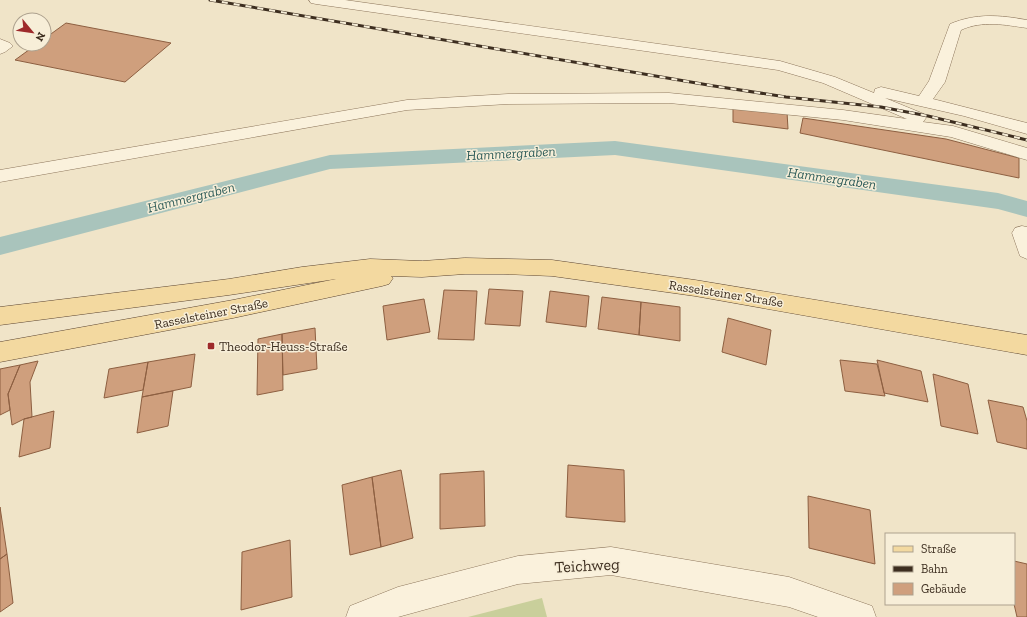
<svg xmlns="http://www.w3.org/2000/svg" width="1027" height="617" viewBox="0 0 1027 617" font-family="'Zilla Slab',serif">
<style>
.green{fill:#c9cf9b}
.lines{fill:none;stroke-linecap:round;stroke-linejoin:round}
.canal{fill:#a9c4bc;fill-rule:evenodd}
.building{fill:#cf9f7d;stroke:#8d5f41}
.minor-casing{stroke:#8d765c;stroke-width:1}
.major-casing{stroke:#5b4430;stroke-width:1}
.minor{fill:#faf1dc;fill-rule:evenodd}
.major{fill:#f3d9a0;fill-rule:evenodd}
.rail-casing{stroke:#3d2e20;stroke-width:3}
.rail{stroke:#f7eed8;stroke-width:2;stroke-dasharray:6;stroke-linecap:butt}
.poi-dot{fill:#9e2a2b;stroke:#f7eed8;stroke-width:1.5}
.labels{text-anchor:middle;stroke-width:3;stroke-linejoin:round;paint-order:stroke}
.street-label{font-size:13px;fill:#3d2e20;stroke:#f7eed8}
.poi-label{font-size:13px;fill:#3d2e20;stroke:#f7eed8;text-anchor:start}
.water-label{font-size:14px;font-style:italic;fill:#2f5d5a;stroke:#f7eed8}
.near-street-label{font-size:16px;fill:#3d2e20;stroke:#f7eed8}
</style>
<rect width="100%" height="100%" fill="#f0e4c8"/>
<path class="green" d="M 542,598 L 547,617 L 468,617 Z"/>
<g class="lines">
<path class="canal" d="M 615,141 L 998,193 L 1027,201 L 1027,217 L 998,209 L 615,155 L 330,169 L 0,255 L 0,237 L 330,155 Z"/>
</g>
<path class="building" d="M 66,23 L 171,43 L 125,82 L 15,60 L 37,44 L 44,44 L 44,39 Z
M 733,106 L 787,112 L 788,129 L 733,122 Z
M 803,118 L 946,139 L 1019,158 L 1019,178 L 800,133 Z
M 489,289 L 523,291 L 520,326 L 485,324 Z
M 444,290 L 477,291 L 474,340 L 438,339 Z
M 550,291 L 589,296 L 586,327 L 546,322 Z
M 602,297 L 641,302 L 639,335 L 598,329 Z
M 424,299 L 430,332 L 387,340 L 383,306 Z
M 641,302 L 680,307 L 680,341 L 639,335 Z
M 728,318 L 771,330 L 766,365 L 722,352 Z
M 315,328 L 317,369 L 283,375 L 282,334 Z
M 282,334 L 283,390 L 257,395 L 258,339 Z
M 195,354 L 191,387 L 142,397 L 148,362 Z
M 840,360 L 877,364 L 885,396 L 845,391 Z
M 877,360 L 921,371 L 928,402 L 884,393 Z
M 38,361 L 30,382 L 32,417 L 24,419 L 12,425 L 8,394 L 20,365 Z
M 148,362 L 143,390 L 104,398 L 109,369 Z
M 20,365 L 8,394 L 10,410 L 0,415 L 0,369 Z
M 933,374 L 968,384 L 978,434 L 941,426 Z
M 173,391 L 168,426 L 137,433 L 142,397 Z
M 988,400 L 1023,407 L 1027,421 L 1027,449 L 997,442 Z
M 54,411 L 50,448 L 19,457 L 24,419 Z
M 568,465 L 624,470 L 625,522 L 566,517 Z
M 401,470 L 413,538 L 381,547 L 372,477 Z
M 484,471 L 485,526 L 440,529 L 440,474 Z
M 372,477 L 381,547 L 350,555 L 342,485 Z
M 808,496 L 870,510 L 875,564 L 809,548 Z
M 0,507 L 7,554 L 0,559 Z
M 290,540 L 292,597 L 241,610 L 242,552 Z
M 7,554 L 13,603 L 0,612 L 0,559 Z
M 1014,561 L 1027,564 L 1027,617 L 1017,617 L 1014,604 Z"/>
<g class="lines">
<defs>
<path id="minor" d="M 309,0 L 345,0 L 780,61 L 835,77 L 874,93 L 875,89 L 881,87 L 919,96 L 929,81 L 950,24 C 976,13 1000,15 1027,20 L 1027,28 C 1005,25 983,20 961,30 L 945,82 L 933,99 L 1027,123 L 1027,134 L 964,116 L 885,98 L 924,114 L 926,118 L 923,122 L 953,126 L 1027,148 L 1027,160 L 951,137 L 843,120 L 669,103 L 508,104 L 407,110 L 0,182 L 0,170 L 407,100 L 508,94 L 669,93 L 843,110 L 907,119 L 823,83 L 778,70 L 316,4 L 311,3 Z
M 0,39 L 10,43 L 13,46 L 5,52 L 0,54 Z
M 1022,226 L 1027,227 L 1027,259 L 1020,256 L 1012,233 L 1015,228 Z
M 611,547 L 789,577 L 872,606 L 876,617 L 818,617 L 789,607 L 611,575 L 518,584 L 398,617 L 346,617 L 350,606 L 398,587 L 518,556 Z"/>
<path id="major" d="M 465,258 L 552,260 L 695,280 L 1027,335 L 1027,355 L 695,296 L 552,276 L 504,274 L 465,274 L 422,277 L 391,276 L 393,278 L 389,284 L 382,286 L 233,318 L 0,362 L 0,342 L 233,300 L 336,279 L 229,295 L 0,325 L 0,307 L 229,279 L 302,267 L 370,259 L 422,261 Z"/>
</defs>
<use href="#minor" class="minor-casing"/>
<use href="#major" class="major-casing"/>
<use href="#minor" class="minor"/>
<use href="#major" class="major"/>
<defs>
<path id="rail" d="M 210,0 L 714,86 L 786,97 L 881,107 L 928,116 L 1027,140"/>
</defs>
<use href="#rail" class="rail-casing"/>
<use href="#rail" class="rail"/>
</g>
<rect class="poi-dot" x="207" y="342" width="8" height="8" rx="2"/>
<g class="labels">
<g class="street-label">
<text transform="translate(726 293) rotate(9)" y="5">Rasselsteiner Straße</text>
<text transform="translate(211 313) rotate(-11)" y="5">Rasselsteiner Straße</text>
</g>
<g class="poi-label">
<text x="219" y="351">Theodor-Heuss-Straße</text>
</g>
<g class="water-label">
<text transform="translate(511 153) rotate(-3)" y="5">Hammergraben</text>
<text transform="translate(832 178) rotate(8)" y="5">Hammergraben</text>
<text transform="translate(191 197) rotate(-14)" y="5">Hammergraben</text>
</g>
<g class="near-street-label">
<text transform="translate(587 565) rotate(-3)" y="6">Teichweg</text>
</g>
</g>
<rect x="885" y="533" width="130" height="72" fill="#f7eed8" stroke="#ada18e"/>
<rect x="893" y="546" width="20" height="6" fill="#f3d9a0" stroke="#ada18e"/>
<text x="921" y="553" font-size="12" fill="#3d2e20">Straße</text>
<rect x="893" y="566" width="20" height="6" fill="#3d2e20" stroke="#ada18e"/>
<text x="921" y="573" font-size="12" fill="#3d2e20">Bahn</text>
<rect x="893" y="583" width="20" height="12" fill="#cf9f7d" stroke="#ada18e"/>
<text x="921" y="593" font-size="12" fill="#3d2e20">Gebäude</text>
<g transform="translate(32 32) rotate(119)"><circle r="19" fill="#f7eed8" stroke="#ada18e"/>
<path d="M0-3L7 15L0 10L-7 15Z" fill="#9e2a2b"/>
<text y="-6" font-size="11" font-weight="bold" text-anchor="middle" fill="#3d2e20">N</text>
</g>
</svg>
